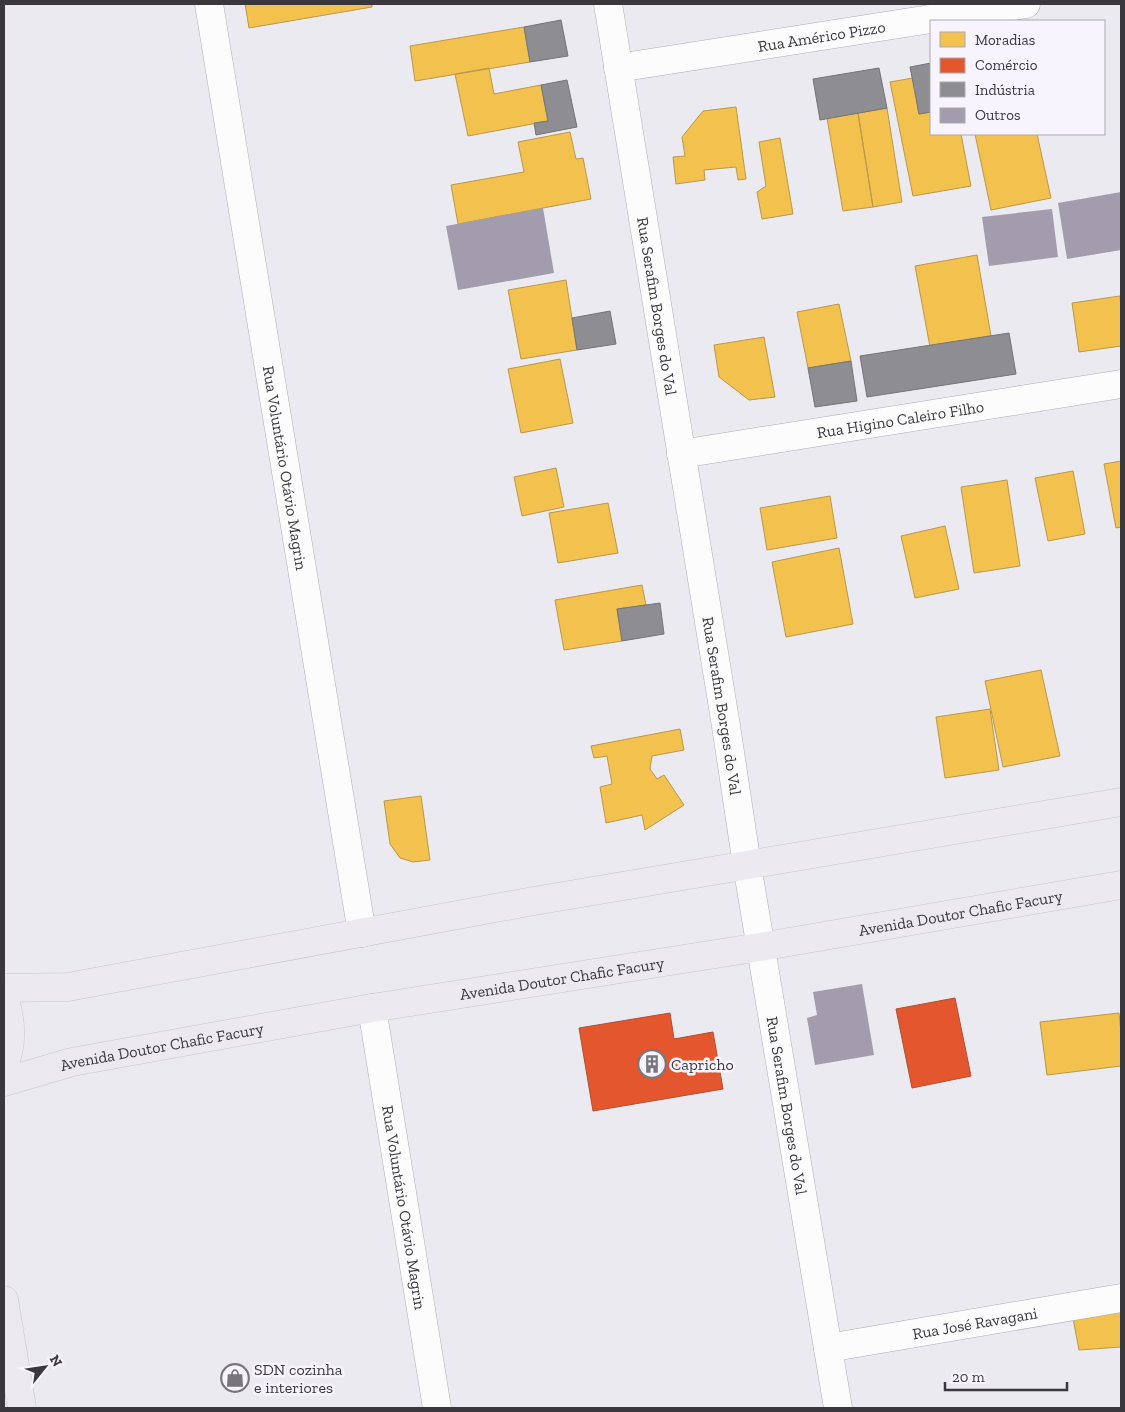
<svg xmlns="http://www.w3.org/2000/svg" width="1125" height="1412" viewBox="0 0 1125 1412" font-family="'Zilla Slab',serif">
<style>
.homes{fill:#f2c14e;stroke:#bb9849}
.shops{fill:#e4572e;stroke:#b14e32}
.industry{fill:#8d8d92;stroke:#747478}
.building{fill:#a29cad}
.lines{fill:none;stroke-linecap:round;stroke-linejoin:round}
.minor-casing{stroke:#b0afb4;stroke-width:29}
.major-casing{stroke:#c9c8cb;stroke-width:29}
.minor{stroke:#fcfcfd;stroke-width:28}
.major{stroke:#ece9f1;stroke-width:28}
.labels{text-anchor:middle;stroke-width:5;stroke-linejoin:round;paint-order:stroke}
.street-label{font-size:16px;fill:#3a383d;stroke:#f7f4fd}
.poi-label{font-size:16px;fill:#3a383d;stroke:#f7f4fd;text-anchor:start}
</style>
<rect width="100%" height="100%" fill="#ebeaf0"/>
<path class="homes" d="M 245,4 L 372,4 L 372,7 L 249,28 Z
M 524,27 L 530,62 L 415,81 L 410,46 Z
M 489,68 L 494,94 L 541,85 L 548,121 L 468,136 L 455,74 Z
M 913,78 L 919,114 L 931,112 L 931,134 L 961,134 L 971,186 L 913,196 L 890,82 Z
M 736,107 L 746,179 L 738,180 L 736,167 L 704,170 L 705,180 L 676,184 L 673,157 L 685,156 L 682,137 L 703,111 Z
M 887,108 L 902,202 L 873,207 L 858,113 Z
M 858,113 L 873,207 L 843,211 L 827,118 Z
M 570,132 L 576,159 L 583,158 L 591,199 L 458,224 L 451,185 L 524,172 L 518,142 Z
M 975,134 L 1037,134 L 1051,198 L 991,210 Z
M 780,138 L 793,214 L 762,219 L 757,192 L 766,186 L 759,142 Z
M 977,255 L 991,336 L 930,347 L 915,266 Z
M 566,280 L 577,350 L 521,359 L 508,290 Z
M 1120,296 L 1121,308 L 1121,346 L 1079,352 L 1072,303 Z
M 839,304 L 851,361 L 808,368 L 797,312 Z
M 764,337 L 775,397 L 749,400 L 719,377 L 714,345 Z
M 560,359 L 573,423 L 521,433 L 508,369 Z
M 1121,461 L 1121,527 L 1116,528 L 1104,464 Z
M 556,468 L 564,507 L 522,516 L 514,477 Z
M 1073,471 L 1085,534 L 1048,541 L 1035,478 Z
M 1007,480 L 1020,566 L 974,573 L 961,487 Z
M 830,496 L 837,538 L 767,550 L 760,508 Z
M 608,503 L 618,553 L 558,563 L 549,513 Z
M 945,526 L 959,589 L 915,598 L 901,536 Z
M 839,548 L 853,624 L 786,637 L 772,562 Z
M 642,585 L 646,605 L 617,609 L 622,641 L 564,650 L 555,600 Z
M 1041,670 L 1060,756 L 1003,767 L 985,681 Z
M 990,709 L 999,770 L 945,778 L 936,717 Z
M 680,729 L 684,750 L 652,756 L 650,769 L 657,779 L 664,775 L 684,805 L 645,830 L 642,815 L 606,823 L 600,787 L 612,784 L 607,756 L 594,758 L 591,746 Z
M 421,796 L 430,860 L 413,862 L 400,858 L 390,844 L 384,801 Z
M 1119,1013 L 1121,1033 L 1121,1066 L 1047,1075 L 1040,1022 Z
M 1121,1311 L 1121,1347 L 1079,1350 L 1072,1313 Z"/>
<path class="shops" d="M 955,998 L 971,1076 L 912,1088 L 896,1009 Z
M 670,1013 L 674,1039 L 713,1032 L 723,1089 L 593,1111 L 579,1028 Z"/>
<path class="industry" d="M 561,20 L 568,56 L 530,62 L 524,27 Z
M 931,63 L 931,112 L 919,114 L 910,67 Z
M 879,68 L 887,108 L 820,120 L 813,79 Z
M 567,80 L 577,127 L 536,135 L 534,123 L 548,121 L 541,85 Z
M 610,311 L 616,344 L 577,350 L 572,318 Z
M 1009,333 L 1016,374 L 867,397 L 860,356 Z
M 851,361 L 857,401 L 815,407 L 808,368 Z
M 660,603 L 664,634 L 622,641 L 617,609 Z"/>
<path class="building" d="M 1121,192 L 1121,250 L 1067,259 L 1058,203 Z
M 543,208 L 554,273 L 458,290 L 446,226 Z
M 1052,209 L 1058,257 L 989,266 L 982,217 Z
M 862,984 L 874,1055 L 815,1065 L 807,1018 L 817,1015 L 813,992 Z"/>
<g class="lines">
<defs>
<g id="minor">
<path id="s1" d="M 209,4 L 362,933"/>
<path id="s2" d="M 608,4 L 726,726 L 747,865 L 838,1408"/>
<path id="s3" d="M 618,68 L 1026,4"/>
<path id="s4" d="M 681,454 L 1121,384"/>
<path id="s5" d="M 372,1008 L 437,1408"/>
<path id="s6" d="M 828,1348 L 1121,1298"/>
</g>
<g id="major">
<path d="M 4,988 L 68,987 L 528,902 L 1121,802"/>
<path d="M 4,997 C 11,1019 13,1044 4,1065"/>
<path id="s7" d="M 4,1082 L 72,1062 L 372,1008 L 760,947 L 1121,885"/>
<path d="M 4,1300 L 22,1408"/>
</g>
</defs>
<use href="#minor" class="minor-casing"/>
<use href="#major" class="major-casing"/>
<use href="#minor" class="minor"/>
<use href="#major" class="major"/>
</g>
<defs>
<symbol id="building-ring" viewBox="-11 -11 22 22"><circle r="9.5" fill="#f7f4fd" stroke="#78767c" stroke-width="1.5"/><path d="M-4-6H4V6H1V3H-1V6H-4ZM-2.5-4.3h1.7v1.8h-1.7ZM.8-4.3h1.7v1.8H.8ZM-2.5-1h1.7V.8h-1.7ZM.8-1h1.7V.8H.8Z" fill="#78767c"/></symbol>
<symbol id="shop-ring" viewBox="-11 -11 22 22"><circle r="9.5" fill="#f7f4fd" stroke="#78767c" stroke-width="1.5"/><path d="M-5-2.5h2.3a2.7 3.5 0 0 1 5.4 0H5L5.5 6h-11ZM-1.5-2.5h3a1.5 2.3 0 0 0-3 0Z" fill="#78767c"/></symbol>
</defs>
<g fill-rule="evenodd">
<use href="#building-ring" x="636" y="1048" width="32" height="32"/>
<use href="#shop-ring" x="219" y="1362" width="32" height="32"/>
</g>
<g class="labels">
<g class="street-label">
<text dy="6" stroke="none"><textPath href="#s3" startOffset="206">Rua Américo Pizzo</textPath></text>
<text dy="6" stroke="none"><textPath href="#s2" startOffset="306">Rua Serafim Borges do Val</textPath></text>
<text dy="6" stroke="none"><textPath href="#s4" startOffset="222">Rua Higino Caleiro Filho</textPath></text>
<text dy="6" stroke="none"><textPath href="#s1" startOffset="470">Rua Voluntário Otávio Magrin</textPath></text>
<text dy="6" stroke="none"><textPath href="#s2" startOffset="711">Rua Serafim Borges do Val</textPath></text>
<text dy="6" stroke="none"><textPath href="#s7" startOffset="972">Avenida Doutor Chafic Facury</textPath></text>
<text dy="6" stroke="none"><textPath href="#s7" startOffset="568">Avenida Doutor Chafic Facury</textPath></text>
<text dy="6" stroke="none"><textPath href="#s7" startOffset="162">Avenida Doutor Chafic Facury</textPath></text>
<text dy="6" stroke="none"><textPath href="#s2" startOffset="1116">Rua Serafim Borges do Val</textPath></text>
<text dy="6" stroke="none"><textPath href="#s5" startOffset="202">Rua Voluntário Otávio Magrin</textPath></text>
<text dy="6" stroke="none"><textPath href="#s6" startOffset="149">Rua José Ravagani</textPath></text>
</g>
<g class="poi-label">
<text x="671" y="1070">Capricho</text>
<text x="254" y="1375">SDN cozinha<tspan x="254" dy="18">e interiores</tspan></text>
</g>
</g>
<rect width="1125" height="1412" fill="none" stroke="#3a383d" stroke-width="10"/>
<rect x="930" y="20" width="175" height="115" fill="#f7f4fd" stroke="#aba9b0"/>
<rect x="940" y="32" width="25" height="15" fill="#f2c14e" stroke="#aba9b0"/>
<text x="975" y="45" font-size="15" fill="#3a383d">Moradias</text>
<rect x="940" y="58" width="25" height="15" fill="#e4572e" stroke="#aba9b0"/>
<text x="975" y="70" font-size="15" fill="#3a383d">Comércio</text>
<rect x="940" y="82" width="25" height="15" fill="#8d8d92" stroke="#aba9b0"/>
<text x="975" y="95" font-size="15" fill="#3a383d">Indústria</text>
<rect x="940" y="108" width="25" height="15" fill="#a29cad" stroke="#aba9b0"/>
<text x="975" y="120" font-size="15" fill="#3a383d">Outros</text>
<g transform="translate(45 1367) rotate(60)" stroke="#f7f4fd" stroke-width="4" paint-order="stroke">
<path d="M0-4L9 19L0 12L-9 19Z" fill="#3a383d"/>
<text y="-8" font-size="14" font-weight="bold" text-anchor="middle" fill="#3a383d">N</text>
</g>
<path d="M945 1382v8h122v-8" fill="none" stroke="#3a383d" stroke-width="2.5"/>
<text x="952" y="1382" font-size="15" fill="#3a383d" stroke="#f7f4fd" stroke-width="4" paint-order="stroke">20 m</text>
</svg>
